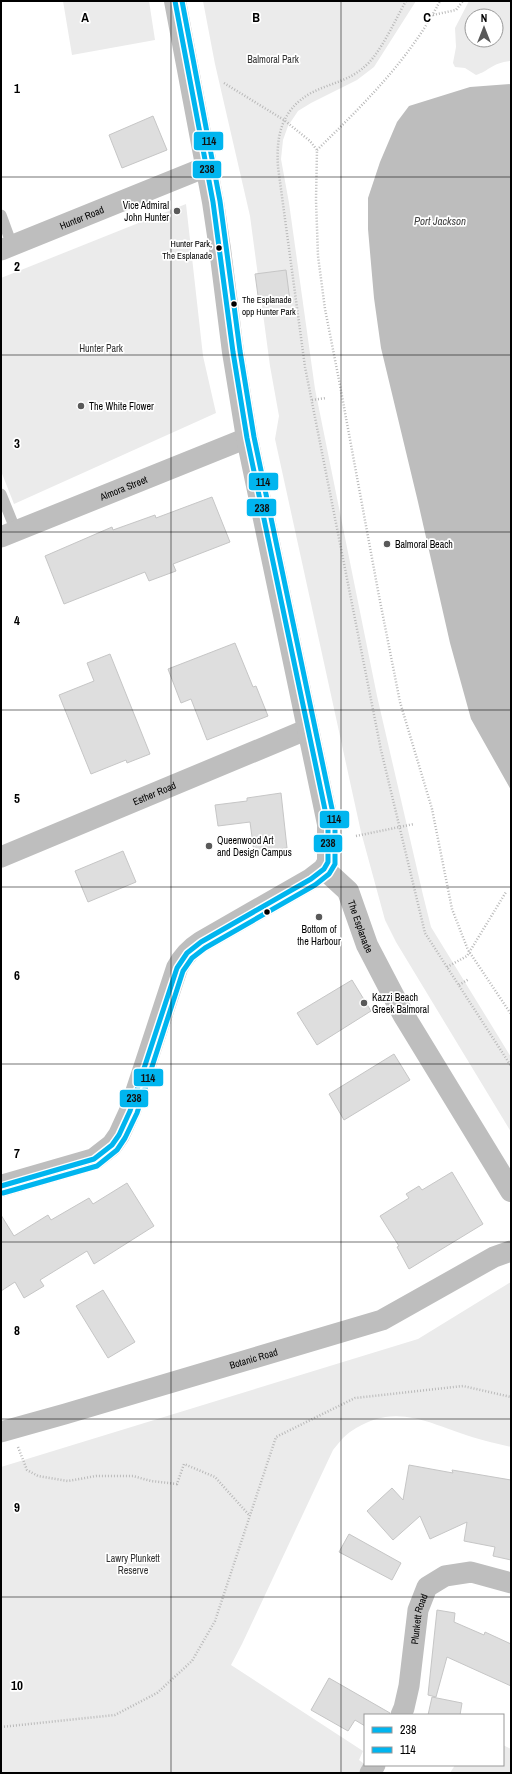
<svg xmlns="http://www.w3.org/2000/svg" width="512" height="1774" viewBox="0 0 512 1774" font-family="'Archivo Narrow',sans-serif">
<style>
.green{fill:#ebebeb;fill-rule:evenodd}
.water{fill:#bdbdbd}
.building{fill:#dedede;stroke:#c6c6c6}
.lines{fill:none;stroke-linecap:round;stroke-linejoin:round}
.path{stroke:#b9b9b9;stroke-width:2.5;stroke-dasharray:1 2;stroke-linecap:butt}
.service{stroke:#bebebe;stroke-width:11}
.minor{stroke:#bebebe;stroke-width:21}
.tertiary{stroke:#bebebe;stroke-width:22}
.bus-1-casing{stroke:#fff;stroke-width:8}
.bus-2-casing{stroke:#fff;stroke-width:8}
.bus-1{stroke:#00b5ef;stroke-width:5}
.bus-2{stroke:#00b5ef;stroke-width:5}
.grid{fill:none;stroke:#000;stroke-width:1;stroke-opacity:0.55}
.poi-dot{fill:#595959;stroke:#fff;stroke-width:1.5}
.bus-dot{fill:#000;stroke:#fff;stroke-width:1.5}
.labels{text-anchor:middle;stroke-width:3.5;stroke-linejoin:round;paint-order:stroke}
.bus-label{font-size:9px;fill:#000;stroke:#fff;text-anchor:end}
.park-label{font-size:10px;fill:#313131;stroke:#fff}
.poi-label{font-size:10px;fill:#000;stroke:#fff;text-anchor:start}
.street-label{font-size:10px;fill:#000;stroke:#fff}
.water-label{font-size:11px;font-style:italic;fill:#424242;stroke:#fff}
.grid-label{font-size:13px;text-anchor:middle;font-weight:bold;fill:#000;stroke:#fff;stroke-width:3.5;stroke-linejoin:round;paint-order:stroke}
.line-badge{stroke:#fff;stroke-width:1.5}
.pale-badge-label{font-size:11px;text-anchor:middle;font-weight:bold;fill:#111}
</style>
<rect width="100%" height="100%" fill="#fff"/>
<path class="green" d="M 63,1 L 149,1 L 155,40 L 72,55 Z
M 203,1 L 416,1 L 374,67 L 357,80 L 311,103 L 298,111 L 288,126 L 283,140 L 281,159 L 289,203 L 315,389 L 377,696 L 423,895 L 431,927 L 511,1057 L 511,1132 L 396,942 L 385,920 L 361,832 L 275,439 L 279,416 L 270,366 L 250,216 L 215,64 Z
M 469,1 L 511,1 L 511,63 L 510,61 C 492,63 489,71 476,75 L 465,68 L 455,67 L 453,63 L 456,47 L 455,28 ZM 472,16 L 496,16 L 496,40 L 472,40 Z
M 186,204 L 203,356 L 216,413 L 14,504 L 1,471 L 1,278 Z
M 511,1282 L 511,1447 C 498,1444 485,1441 472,1437 C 427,1423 395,1401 350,1432 C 344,1436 338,1444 333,1450 L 242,1644 L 231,1665 L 363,1751 L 359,1760 L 363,1763 L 366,1773 L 1,1773 L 1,1467 L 418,1339 Z
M 503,1745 L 511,1749 L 511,1773 L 450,1773 L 455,1765 L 503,1765 Z"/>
<path class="water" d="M 511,84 L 511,790 L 471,719 L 450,643 L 418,502 L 381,348 L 374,298 L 368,229 L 368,198 L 380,162 L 397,122 L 409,106 L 470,87 Z"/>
<path class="building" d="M 153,116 L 167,150 L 122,168 L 109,135 Z
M 286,270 L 290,301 L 259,303 L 255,274 Z
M 212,497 L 230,542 L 173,564 L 176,571 L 149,581 L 145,572 L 64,604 L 45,556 L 112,527 L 113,530 L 155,515 L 156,518 Z
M 235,643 L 253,687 L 256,686 L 268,716 L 207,740 L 191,699 L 181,703 L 168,669 Z
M 110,654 L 150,754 L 127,763 L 126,760 L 91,774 L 59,695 L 94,681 L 87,663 Z
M 281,793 L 287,848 L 254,852 L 250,822 L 218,826 L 215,805 L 247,801 L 247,798 Z
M 123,851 L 136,882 L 88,902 L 75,871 Z
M 352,980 L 371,1011 L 317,1045 L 297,1013 Z
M 394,1054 L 410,1080 L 344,1120 L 329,1094 Z
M 452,1172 L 483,1224 L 409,1269 L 397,1247 L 399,1246 L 380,1216 L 409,1198 L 406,1194 L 419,1186 L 422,1190 Z
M 127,1183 L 154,1226 L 94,1264 L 87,1251 L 40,1280 L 44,1286 L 24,1298 L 15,1282 L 1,1291 L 1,1215 L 14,1236 L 48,1215 L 51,1220 L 89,1198 L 93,1204 Z
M 103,1290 L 135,1342 L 108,1358 L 76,1306 Z
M 409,1465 L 453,1473 L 452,1470 L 511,1480 L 511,1560 L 493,1556 L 495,1547 L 464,1541 L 467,1522 L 430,1539 L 420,1516 L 393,1540 L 367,1511 L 392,1488 L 403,1500 Z
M 349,1534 L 401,1563 L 392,1580 L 339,1552 Z
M 437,1610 L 455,1613 L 454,1622 L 484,1635 L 485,1632 L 511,1644 L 511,1686 L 447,1657 L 436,1697 L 428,1695 Z
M 329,1678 L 390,1713 L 389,1715 L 365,1715 L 365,1726 L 355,1720 L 348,1731 L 311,1710 Z
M 432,1697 L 462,1703 L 460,1715 L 428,1715 Z"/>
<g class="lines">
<path class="path" d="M 406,1 C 395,20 380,55 363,68 C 348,81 328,84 311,93 C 281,110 276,136 278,167 L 305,367 L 381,750 L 425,933 L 511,1066
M 433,15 L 456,10 L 463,1
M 224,83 L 284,120 L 310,141 L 317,150 L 316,200 L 318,256 L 325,309 L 339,380 L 379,596 L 400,702 L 432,809 L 452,909 L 468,950 L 511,1014
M 317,150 C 363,105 410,59 440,1
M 312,400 L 326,398
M 356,836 L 414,824
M 447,967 L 467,956 L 506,892
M 459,985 L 469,979
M 18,1447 L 27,1470 L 38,1476 L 68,1481 L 96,1476 L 133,1476 L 151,1481 L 177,1484 L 184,1464 L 215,1477 L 250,1516
M 1,1727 L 115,1715 L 157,1693 L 192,1661 L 215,1621 L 276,1437 L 355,1398 L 463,1386 L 511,1397"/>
<path class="service" d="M 1,215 L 12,245
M 1,494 L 16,531"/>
<g class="minor">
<path id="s1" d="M 1,250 L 206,167"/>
<path id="s2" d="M 1,537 L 247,438"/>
<path id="s3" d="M 1,857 L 308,729"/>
<path id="s4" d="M 1,1432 L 65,1414 L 382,1320 L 494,1257 L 511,1251"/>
<path id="s5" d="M 401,1715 L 404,1708 L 409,1686 L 418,1610 L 427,1587 L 445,1576 L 471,1572 L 511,1583"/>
<path d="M 370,1773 L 375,1765"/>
</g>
<g class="tertiary">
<path id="s6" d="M 324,869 L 348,891 L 367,945 L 403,1014 L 511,1191"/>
<path d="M 1,1186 L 94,1159 L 112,1145 L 119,1135 L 130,1111 L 177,968 C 183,956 190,949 201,942 L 311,879 L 324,869 L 328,862 L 328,824 L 247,438 L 233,352 L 220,249 L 213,202 L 175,1"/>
</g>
<defs>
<path id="bus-1" d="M 1,1186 L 94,1159 L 112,1145 L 119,1135 L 130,1111 L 177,968 L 187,953 L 201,942 L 311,879 L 324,869 L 328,862 L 328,824 L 247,438 L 233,352 L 213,202 L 175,1"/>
<path id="bus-2" d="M 3,1193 L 97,1166 L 117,1150 L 125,1138 L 137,1113 L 183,971 L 192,958 L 205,948 L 315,885 L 329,874 L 335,864 L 335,823 L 254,437 L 240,351 L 220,201 L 182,1"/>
</defs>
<use href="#bus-1" class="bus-1-casing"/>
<use href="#bus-2" class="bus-2-casing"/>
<use href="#bus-1" class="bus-1"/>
<use href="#bus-2" class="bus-2"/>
</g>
<path class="grid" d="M 171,1 L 171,1773M 341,1 L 341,1773M 1,177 L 511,177M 1,355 L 511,355M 1,532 L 511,532M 1,710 L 511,710M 1,887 L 511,887M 1,1064 L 511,1064M 1,1242 L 511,1242M 1,1419 L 511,1419M 1,1597 L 511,1597"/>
<g class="poi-dot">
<circle cx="177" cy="211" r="4"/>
<circle cx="81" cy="406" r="4"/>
<circle cx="387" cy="544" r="4"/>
<circle cx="209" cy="846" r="4"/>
<circle cx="319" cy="917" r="4"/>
<circle cx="364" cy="1003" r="4"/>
</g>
<g class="bus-dot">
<circle cx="219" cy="248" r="3.5"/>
<circle cx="234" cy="304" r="3.5"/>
<circle cx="267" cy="912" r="3.5"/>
</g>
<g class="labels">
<g class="bus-label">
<text x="212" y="247">Hunter Park,<tspan x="212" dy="12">The Esplanade</tspan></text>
<text x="242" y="303" text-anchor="start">The Esplanade<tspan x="242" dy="12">opp Hunter Park</tspan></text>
</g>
<g class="park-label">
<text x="273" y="63">Balmoral Park</text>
<text x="101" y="352">Hunter Park</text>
<text x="133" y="1562">Lawry Plunkett<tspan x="133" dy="12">Reserve</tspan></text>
</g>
<g class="poi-label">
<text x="169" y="209" text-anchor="end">Vice Admiral<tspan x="169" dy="12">John Hunter</tspan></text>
<text x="89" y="410">The White Flower</text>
<text x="395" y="548">Balmoral Beach</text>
<text x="217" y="844">Queenwood Art<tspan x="217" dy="12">and Design Campus</tspan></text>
<text x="319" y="933" text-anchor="middle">Bottom of<tspan x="319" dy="12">the Harbour</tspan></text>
<text x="372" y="1001">Kazzi Beach<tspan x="372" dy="12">Greek Balmoral</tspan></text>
</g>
<g class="street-label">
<text dy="4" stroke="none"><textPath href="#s1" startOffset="87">Hunter Road</textPath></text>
<text dy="4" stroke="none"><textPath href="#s2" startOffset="132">Almora Street</textPath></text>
<text dy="4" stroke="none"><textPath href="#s3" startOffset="166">Esther Road</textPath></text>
<text dy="4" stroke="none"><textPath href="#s6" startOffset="70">The Esplanade</textPath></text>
<text dy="4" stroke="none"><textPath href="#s4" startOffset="263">Botanic Road</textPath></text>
<text dy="4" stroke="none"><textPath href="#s5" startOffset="98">Plunkett Road</textPath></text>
</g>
<g class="water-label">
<text x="440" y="225">Port Jackson</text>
</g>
</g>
<g class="grid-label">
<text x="85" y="22">A</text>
<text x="256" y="22">B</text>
<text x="427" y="22">C</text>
<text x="17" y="93">1</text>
<text x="17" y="271">2</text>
<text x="17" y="448">3</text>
<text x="17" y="625">4</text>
<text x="17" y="803">5</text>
<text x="17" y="980">6</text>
<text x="17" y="1158">7</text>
<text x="17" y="1335">8</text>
<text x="17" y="1512">9</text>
<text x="17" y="1690">10</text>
</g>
<g class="line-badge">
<rect x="193" y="131" width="31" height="20" rx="4" fill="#00b5ef"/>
<rect x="192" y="160" width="30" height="19" rx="4" fill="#00b5ef"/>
<rect x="248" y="472" width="31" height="19" rx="4" fill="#00b5ef"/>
<rect x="246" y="498" width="31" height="19" rx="4" fill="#00b5ef"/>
<rect x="319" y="810" width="31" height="19" rx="4" fill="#00b5ef"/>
<rect x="313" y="834" width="30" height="19" rx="4" fill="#00b5ef"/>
<rect x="133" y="1068" width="31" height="19" rx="4" fill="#00b5ef"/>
<rect x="119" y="1089" width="30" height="19" rx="4" fill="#00b5ef"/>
</g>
<g class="pale-badge-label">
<text x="209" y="145">114</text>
<text x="207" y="173">238</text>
<text x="263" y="486">114</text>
<text x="262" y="512">238</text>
<text x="334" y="823">114</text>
<text x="328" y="847">238</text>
<text x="148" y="1082">114</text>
<text x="134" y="1102">238</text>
</g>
<rect width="512" height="1774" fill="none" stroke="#000000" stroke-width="4"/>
<rect x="364" y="1714" width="140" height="52" fill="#ffffff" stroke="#999999"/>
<rect x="372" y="1727" width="20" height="6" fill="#00b5ef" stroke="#999999"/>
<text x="400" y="1734" font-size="12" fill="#000000">238</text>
<rect x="372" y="1747" width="20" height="6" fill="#00b5ef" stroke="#999999"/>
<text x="400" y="1754" font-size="12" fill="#000000">114</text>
<g transform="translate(484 28)"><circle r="19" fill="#ffffff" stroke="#999999"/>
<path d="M0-3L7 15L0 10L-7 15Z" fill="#595959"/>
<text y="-6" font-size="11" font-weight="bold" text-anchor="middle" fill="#000000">N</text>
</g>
</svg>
